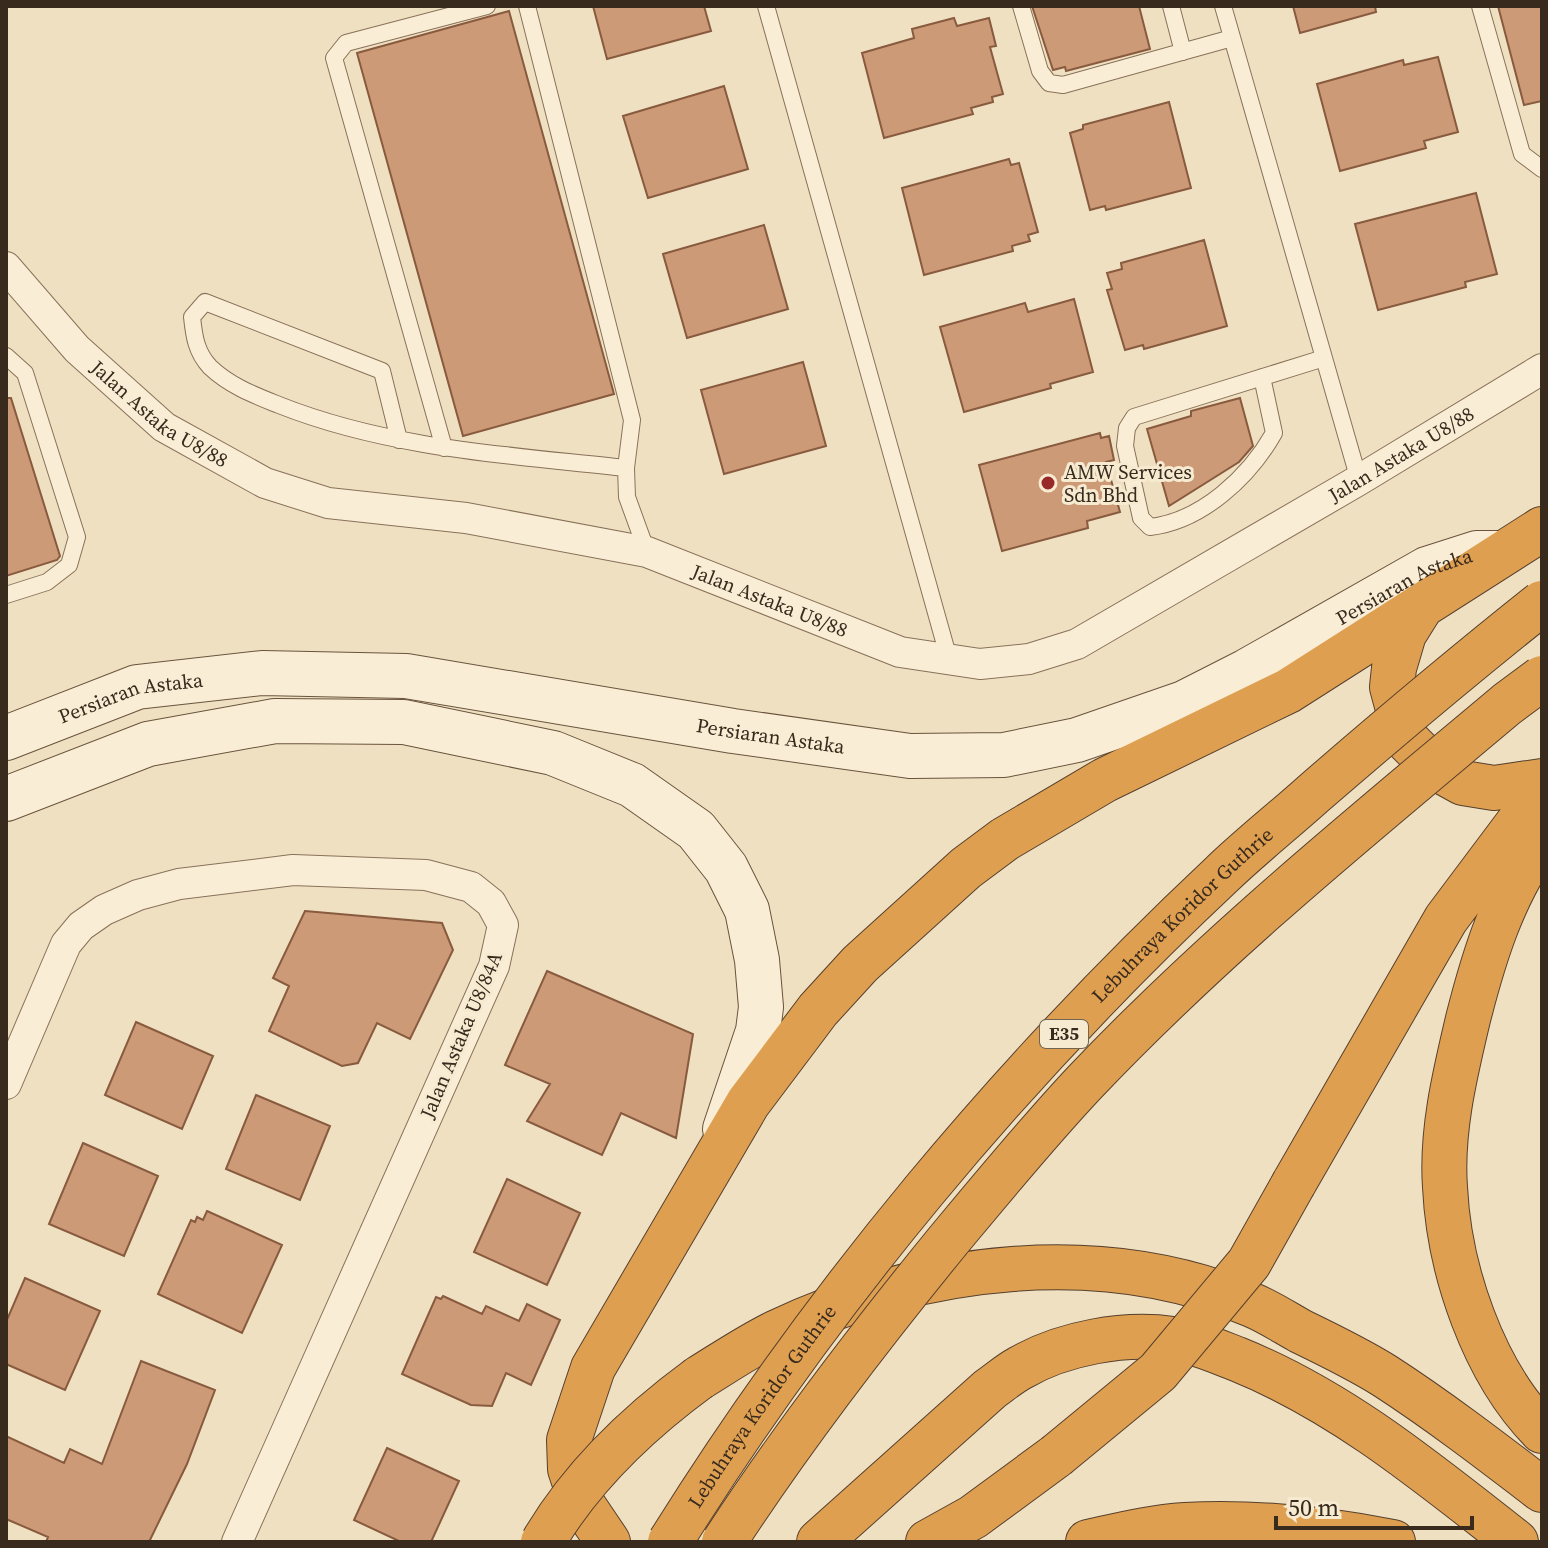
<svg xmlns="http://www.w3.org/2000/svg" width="1548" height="1548" viewBox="0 0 1548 1548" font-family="'Source Serif 4',serif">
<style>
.building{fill:#cd9a77;stroke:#885a3e;stroke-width:2}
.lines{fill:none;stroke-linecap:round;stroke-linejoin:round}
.lane-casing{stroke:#897159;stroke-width:18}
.street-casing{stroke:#897159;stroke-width:32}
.secondary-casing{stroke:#6a533c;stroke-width:46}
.highway-casing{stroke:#56402d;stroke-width:46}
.lane{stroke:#f9eed5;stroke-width:16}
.street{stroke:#f9eed5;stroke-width:30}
.secondary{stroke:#f9eed5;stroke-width:44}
.highway{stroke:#df9f51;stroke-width:44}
.highway-bridge-casing{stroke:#56402d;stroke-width:46;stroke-linecap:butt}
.highway-bridge{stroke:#df9f51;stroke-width:44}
.poi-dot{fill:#98282a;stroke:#f6ebd1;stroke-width:3}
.labels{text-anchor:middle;stroke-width:6;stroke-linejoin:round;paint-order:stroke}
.shield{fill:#f6ebd1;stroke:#716453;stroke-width:2}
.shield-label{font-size:18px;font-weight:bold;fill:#382a1d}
.street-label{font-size:20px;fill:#382a1d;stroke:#f6ebd1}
.poi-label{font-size:20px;fill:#382a1d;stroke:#f6ebd1;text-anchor:start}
</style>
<rect width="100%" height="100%" fill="#efe0c2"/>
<path class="building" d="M 593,6 L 704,6 L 711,31 L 607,59 Z
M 1032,6 L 1139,6 L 1150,49 L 1066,71 L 1065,67 L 1053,70 Z
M 1293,6 L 1375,6 L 1376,12 L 1300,33 Z
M 1498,6 L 1542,6 L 1542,101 L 1524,105 Z
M 509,11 L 614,394 L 463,436 L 357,53 Z
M 954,18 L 957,26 L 989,18 L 996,46 L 990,47 L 1003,94 L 992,97 L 993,102 L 971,108 L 973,114 L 884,138 L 862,53 L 914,38 L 912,29 Z
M 1438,57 L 1458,132 L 1424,141 L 1426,148 L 1340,171 L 1317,84 L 1403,60 L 1404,65 Z
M 724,86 L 748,169 L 648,198 L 623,116 Z
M 1169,102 L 1191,188 L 1106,210 L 1105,206 L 1090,210 L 1070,133 L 1083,129 L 1083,125 Z
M 1009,159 L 1011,165 L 1019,163 L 1038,232 L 1028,235 L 1030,241 L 1012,246 L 1013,251 L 924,275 L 902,188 Z
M 1476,193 L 1497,274 L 1465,282 L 1466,287 L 1378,310 L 1355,224 Z
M 764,225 L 788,309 L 687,338 L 663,254 Z
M 1204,240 L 1227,326 L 1144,349 L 1143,345 L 1125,350 L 1107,290 L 1112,289 L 1107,273 L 1122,269 L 1121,263 Z
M 1074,299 L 1093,372 L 1050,384 L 1051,388 L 964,412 L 940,327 L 1025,303 L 1028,312 Z
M 803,362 L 826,446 L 724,474 L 701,390 Z
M 6,398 L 11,398 L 60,556 L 57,560 L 6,576 Z
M 1240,398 L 1253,446 L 1239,462 L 1169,506 L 1147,429 L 1191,416 L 1191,411 Z
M 1100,433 L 1101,438 L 1109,436 L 1114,460 L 1106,462 L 1120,512 L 1087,521 L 1088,528 L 1002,551 L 979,465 Z
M 305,911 L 442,923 L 453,950 L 410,1039 L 377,1023 L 358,1063 L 342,1066 L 269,1031 L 289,986 L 273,978 Z
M 547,971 L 693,1034 L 676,1138 L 621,1113 L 602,1155 L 527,1121 L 550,1084 L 505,1065 Z
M 136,1022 L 213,1056 L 182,1129 L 105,1095 Z
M 256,1095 L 330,1126 L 300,1200 L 226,1169 Z
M 83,1143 L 158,1176 L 124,1256 L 49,1224 Z
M 507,1179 L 580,1213 L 547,1285 L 474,1252 Z
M 207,1211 L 282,1245 L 242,1333 L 158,1294 L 191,1220 L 195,1222 L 197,1217 L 203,1220 Z
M 25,1278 L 100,1311 L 65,1390 L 6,1364 L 6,1322 Z
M 443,1296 L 482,1314 L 486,1306 L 519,1321 L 527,1304 L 560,1320 L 531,1385 L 506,1373 L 492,1406 L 471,1405 L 402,1374 L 436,1297 L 441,1299 Z
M 141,1361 L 215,1390 L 187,1464 L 149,1542 L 46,1542 L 48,1537 L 6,1519 L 6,1436 L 64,1463 L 70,1449 L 102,1464 Z
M 387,1448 L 459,1481 L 431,1542 L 401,1542 L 354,1520 Z"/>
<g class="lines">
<defs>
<path id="lane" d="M 527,6 L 632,420 L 626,468 L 627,497 L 647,552
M 766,6 L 949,659
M 1021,6 L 1040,71 L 1049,83 L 1063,85 L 1232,38
M 1171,6 L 1183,52
M 1223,6 L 1359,480
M 1480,6 L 1522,154 L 1542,169
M 6,356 L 25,373 L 77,537 L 69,565 L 47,582 L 6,595
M 1262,377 L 1274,433 C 1249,477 1202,521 1150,527 L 1141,518 L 1125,446 L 1127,428 L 1134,417 L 1324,358
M 399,440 L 382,371 L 205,302 L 192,317 C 194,336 196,352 210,367 C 230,386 254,395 279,405 C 390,449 509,455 626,468
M 444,448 L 334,58 L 346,43 L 487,6"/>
<g id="street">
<path id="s1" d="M 6,267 L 77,349 L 164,427 L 265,483 L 328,503 L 466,518 L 647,552 L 900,652 L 980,664 L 1029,659 L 1077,644 L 1359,480 L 1542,369"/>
<path d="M 6,1084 L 66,944 L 81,926 L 104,910 L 138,895 L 179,884 L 293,870 L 426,875 L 471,887 L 491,903 L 503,925 L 494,966 L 237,1542"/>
</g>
<g id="secondary">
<path id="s2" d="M 6,738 L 137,687 L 262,673 L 406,676 L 733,731 L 910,756 L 1004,755 L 1077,740 L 1184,703 L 1247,671 L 1427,569 L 1477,553 L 1503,553"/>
<path d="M 6,799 L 148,744 L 275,721 L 404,722 L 553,753 L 632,785 L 696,830 L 726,868 L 747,910 L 757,960 L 761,1007 L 758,1031 L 725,1129"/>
</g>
<path id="highway" d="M 1419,610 L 1404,634 L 1394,668 L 1392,687 L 1406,739 L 1434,767 L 1463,783 L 1494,788 L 1542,781
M 1542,841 C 1503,894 1484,956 1468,1019 C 1455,1074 1441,1131 1445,1187 C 1449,1270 1483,1371 1542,1431
M 1294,1183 L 1446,919 L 1542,791
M 699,1378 C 725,1362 750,1345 777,1332 C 923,1263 1101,1242 1252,1305 C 1269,1312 1284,1322 1300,1331 C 1329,1345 1358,1359 1385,1376 C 1439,1411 1491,1451 1542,1490
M 608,1542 L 581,1502 L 570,1469 L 569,1440 L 593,1368 L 748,1103 L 818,1010 L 860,964 L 966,868 L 1005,839 L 1105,780 L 1288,691 L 1542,529
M 819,1542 L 990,1389 C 1000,1382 1009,1374 1020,1368 C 1063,1343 1124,1332 1173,1339 C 1196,1342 1216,1351 1237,1359 C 1341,1401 1428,1473 1516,1542
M 928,1542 L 973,1517 L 1056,1456
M 1088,1542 C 1120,1535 1152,1527 1185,1525 C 1254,1521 1325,1529 1393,1542"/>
</defs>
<use href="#lane" class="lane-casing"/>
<use href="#street" class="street-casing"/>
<use href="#secondary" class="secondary-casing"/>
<use href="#highway" class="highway-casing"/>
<use href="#lane" class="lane"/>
<use href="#street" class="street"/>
<use href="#secondary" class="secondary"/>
<use href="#highway" class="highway"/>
<defs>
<g id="highway-bridge">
<path d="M 1056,1456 L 1158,1372 L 1249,1263 L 1294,1183"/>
<path d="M 543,1542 C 581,1477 639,1422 699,1378"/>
<path id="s3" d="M 670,1542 C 822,1298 1011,1072 1221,875 C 1250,847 1283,821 1313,794 C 1388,729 1464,665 1542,603"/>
<path d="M 724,1542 C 793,1436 867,1340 947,1242 C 992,1188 1037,1133 1085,1082 C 1215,945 1363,825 1507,704 L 1542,678"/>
</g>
</defs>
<use href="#highway-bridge" class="highway-bridge-casing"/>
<use href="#highway-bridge" class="highway-bridge"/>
</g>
<circle class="poi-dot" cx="1048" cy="483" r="8"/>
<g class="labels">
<rect class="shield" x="1040" y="1020" width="48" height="28" rx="6"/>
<g class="shield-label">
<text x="1064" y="1040">E35</text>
</g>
<g class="street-label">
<text dy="7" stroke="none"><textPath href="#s1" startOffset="214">Jalan Astaka U8/88</textPath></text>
<text dy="7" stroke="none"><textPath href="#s1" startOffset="1558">Jalan Astaka U8/88</textPath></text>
<text dy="7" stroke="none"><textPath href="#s2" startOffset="1452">Persiaran Astaka</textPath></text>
<text dy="7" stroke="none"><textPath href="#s1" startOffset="862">Jalan Astaka U8/88</textPath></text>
<text dy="7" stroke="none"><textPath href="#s2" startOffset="132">Persiaran Astaka</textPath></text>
<text dy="7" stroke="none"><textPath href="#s2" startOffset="780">Persiaran Astaka</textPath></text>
<text dy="7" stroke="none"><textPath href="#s3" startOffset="812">Lebuhraya Koridor Guthrie</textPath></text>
<text transform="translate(461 1035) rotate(-67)" y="7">Jalan Astaka U8/84A</text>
<text dy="7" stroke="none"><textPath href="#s3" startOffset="164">Lebuhraya Koridor Guthrie</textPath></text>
</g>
<g class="poi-label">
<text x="1064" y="479">AMW Services<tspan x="1064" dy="23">Sdn Bhd</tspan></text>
</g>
</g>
<rect width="1548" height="1548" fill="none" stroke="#382a1d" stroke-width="16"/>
<path d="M1276 1516v12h196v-12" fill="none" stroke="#382a1d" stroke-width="4"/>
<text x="1288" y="1516" font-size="24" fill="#382a1d" stroke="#f6ebd1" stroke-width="6" paint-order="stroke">50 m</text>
</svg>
